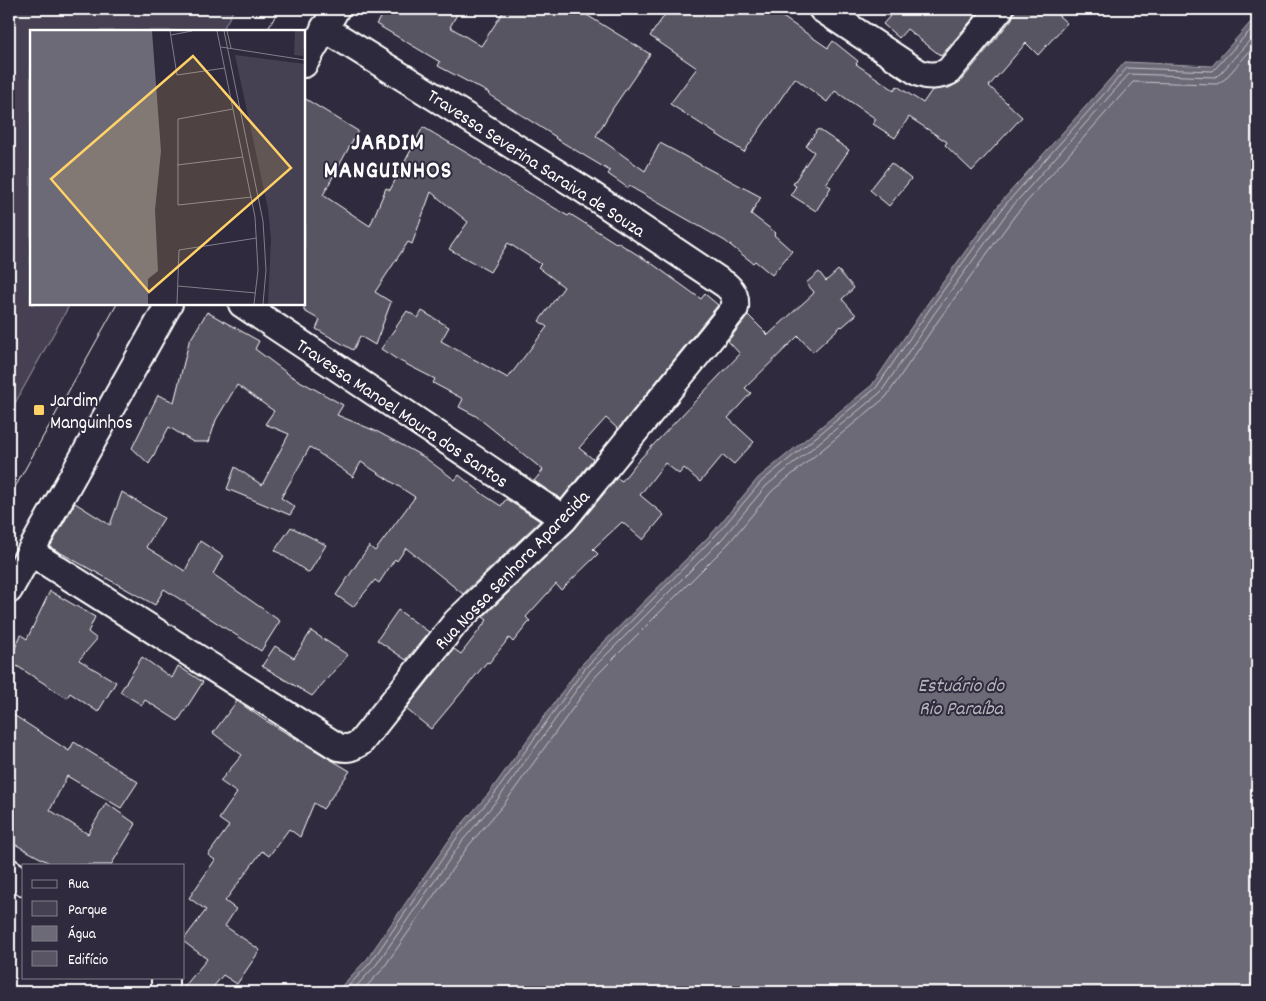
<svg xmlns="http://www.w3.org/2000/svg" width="1266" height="1001" viewBox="0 0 1266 1001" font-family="Dekko,sans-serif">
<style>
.green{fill:#464152;stroke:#a2a0a8}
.water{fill:#6d6a77;stroke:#a7a6ad}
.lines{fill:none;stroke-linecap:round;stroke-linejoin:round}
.shore{stroke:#c5c3c9;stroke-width:1}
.building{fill:#595564;stroke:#fff}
.minor-casing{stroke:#fff;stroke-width:30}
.minor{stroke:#2f2a3d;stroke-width:26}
.tram{stroke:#fff;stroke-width:1}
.poi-dot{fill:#ffd166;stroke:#2f2a3d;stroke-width:2}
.labels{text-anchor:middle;stroke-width:4;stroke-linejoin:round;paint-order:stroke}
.street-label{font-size:19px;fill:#fff;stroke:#2f2a3d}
.poi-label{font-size:19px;fill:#fff;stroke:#2f2a3d;text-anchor:start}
.water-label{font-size:20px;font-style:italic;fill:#b6b4bb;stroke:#2f2a3d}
.district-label{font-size:24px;font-weight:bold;letter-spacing:1px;fill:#fff;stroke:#2f2a3d}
.inset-road{fill:none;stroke:#827f8b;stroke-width:1}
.view{fill:#ffd166;fill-opacity:0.15;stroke:#ffd166;stroke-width:2.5}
.inset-edge{fill:none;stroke:#fff;stroke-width:2.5}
</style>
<rect width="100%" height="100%" fill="#2f2a3d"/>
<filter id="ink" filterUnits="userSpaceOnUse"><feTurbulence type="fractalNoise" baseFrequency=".02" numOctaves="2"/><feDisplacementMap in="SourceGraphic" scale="10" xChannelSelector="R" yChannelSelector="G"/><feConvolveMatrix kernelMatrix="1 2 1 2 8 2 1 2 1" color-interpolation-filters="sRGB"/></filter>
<g filter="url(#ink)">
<path class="green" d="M 9,9 L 234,9 L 222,31 L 31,31 L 31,304 L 70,304 L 9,414 Z"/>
<path class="water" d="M 1257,15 L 1257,992 L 336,992 L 367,959 L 454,833 L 489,793 L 582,664 L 714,531 L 758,478 L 872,385 L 925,307 L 1001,202 L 1125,62 L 1212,66 Z"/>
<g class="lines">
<path class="shore" d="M 343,992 L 371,962 L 458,836 L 493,796 L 586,667 L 717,534 L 762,481 L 876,388 L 929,310 L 1005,205 L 1127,68 L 1213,71 L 1257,23
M 351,992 L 376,965 L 463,840 L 498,799 L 590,671 L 722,539 L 766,486 L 881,392 L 934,314 L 1010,209 L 1129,74 L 1215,77 L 1220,74 L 1257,32
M 361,992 L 382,970 L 469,845 L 504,804 L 596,676 L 728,544 L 772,491 L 886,397 L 940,318 L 1016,214 L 1133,82 L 1217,84 L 1225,79 L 1257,43"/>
</g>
<path class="building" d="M 386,9 L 460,9 L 450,27 L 481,46 L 505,9 L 577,9 L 650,54 L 613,108 L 596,136 L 645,171 L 660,143 L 761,197 L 751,214 L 776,233 L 774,235 L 792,251 L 772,275 L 755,261 L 753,263 L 725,241 L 629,186 L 628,188 L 608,174 L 610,171 L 555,138 L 556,137 L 488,94 L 489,93 L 438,66 L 440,62 L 376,24 Z
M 669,9 L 771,9 L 828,48 L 833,41 L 858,61 L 856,64 L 894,90 L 897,86 L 923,103 L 932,90 L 949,88 L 960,82 L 1012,19 L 1015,9 L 1051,9 L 1067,23 L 1038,55 L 1026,43 L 989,86 L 1022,117 L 972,171 L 945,145 L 947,142 L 909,117 L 895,138 L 873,124 L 876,119 L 835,91 L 827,102 L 795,78 L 744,152 L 670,104 L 697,68 L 650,36 Z
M 881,9 L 981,9 L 941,56 L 907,29 L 899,38 L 883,24 L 890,16 Z
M 304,98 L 358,131 L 323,195 L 370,226 L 386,188 L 390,190 L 423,127 L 482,162 L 481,164 L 568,216 L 570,214 L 616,243 L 617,242 L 654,265 L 701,299 L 705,294 L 718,305 L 618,429 L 606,418 L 579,448 L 593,459 L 561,499 L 534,481 L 543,470 L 476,416 L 459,407 L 463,399 L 433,383 L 435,379 L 398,360 L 381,349 L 407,311 L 418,318 L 422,311 L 449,327 L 441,341 L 508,378 L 547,327 L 539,321 L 564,287 L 538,267 L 541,264 L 508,243 L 490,272 L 449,249 L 468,222 L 431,192 L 412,244 L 408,242 L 375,292 L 391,302 L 375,345 L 360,336 L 353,350 L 316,329 L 320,320 L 304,311 Z
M 818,129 L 849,150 L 826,184 L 831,187 L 816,211 L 791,195 L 796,186 L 793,184 L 814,152 L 806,146 Z
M 891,163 L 911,179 L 889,206 L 870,190 Z
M 838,270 L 854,288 L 842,299 L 856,315 L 842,327 L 841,326 L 813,352 L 798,336 L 745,388 L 751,393 L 728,418 L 754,442 L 734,464 L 723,455 L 700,482 L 684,468 L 679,474 L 665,463 L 640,495 L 664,515 L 643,540 L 622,522 L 593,549 L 598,554 L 561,590 L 556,584 L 526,617 L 530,621 L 513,642 L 509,638 L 489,663 L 487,662 L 431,729 L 406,709 L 454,649 L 461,654 L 487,620 L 483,617 L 574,530 L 617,478 L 622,481 L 638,461 L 740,354 L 728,341 L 747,317 L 748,315 L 768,335 L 813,294 L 814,292 L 806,283 L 819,272 L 826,281 Z
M 207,312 L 259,341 L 255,349 L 291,376 L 343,405 L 337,415 L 378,432 L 424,457 L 455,480 L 459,475 L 484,495 L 501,506 L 506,499 L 540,521 L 463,594 L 406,548 L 397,561 L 395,559 L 379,583 L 375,580 L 353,607 L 336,595 L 369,546 L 375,551 L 415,497 L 361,462 L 353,477 L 310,447 L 281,498 L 295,507 L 290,515 L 227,489 L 235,467 L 262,485 L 289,434 L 265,424 L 274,411 L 237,385 L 216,420 L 209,442 L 193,442 L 169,427 L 149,464 L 132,448 L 158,395 L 174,402 L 189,342 Z
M 122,492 L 164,518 L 146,547 L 185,571 L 200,541 L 223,556 L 213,574 L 280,621 L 261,651 L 164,589 L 155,605 L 50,547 L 75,503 L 110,525 Z
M 291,527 L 326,545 L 309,573 L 275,550 Z
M 50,591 L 95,617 L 88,632 L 97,639 L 79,660 L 116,682 L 98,712 L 70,693 L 67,698 L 9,661 L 21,635 L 27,639 Z
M 398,610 L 429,632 L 406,660 L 377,640 Z
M 311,631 L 348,655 L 312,696 L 262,666 L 275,646 L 294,658 Z
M 142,657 L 172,678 L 178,666 L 203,682 L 178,721 L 145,700 L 142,705 L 120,692 Z
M 237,701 L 263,719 L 350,771 L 323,809 L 314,803 L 300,837 L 289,829 L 269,856 L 262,851 L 225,901 L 236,909 L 225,926 L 260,950 L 237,984 L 223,975 L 209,992 L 180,992 L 207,959 L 184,942 L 184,939 L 206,910 L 189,898 L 215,860 L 208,855 L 229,826 L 219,819 L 237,793 L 220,781 L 242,755 L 213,733 Z
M 9,712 L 69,751 L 74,742 L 138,782 L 121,808 L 67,776 L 50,810 L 88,834 L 106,803 L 136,824 L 111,865 L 53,865 L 9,841 Z"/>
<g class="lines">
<defs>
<path id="minor" d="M 822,9 L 919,73 C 929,77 937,76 948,72 L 1000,9
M 304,64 L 336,9
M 242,304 L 564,519
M 30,552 L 338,747 C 348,749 352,748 361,742 L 456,622 L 564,519 L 735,308 C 736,298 734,292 726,285 L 584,190 L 324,28
M 9,590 L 169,304
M 9,872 L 24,882
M 165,977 L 165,992"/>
</defs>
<use href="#minor" class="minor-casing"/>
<use href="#minor" class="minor"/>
<path class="tram" d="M 267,31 L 279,9
M 9,498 L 117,304"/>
</g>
</g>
<rect class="poi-dot" x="33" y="404" width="12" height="12" rx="2.5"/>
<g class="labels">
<g class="street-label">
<text transform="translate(537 162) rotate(33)" y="7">Travessa Severina Saraiva de Souza</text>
<text transform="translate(403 412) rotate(34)" y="7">Travessa Manoel Moura dos Santos</text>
<text transform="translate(511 569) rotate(-46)" y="7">Rua Nossa Senhora Aparecida</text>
</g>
<g class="poi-label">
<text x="50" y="406">Jardim<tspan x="50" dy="22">Manguinhos</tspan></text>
</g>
<g class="water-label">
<text x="961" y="691">Estuário do<tspan x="961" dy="23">Rio Paraíba</tspan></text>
</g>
<g class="district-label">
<text x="388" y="149">JARDIM<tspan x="388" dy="28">MANGUINHOS</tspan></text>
</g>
</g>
<g transform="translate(30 30)">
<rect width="275" height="275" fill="#2f2a3d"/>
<path d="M 265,1 L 275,1 L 273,26 L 264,25 ZM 205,25 L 275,34 L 275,274 L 238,274 L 241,210 L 238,179 Z" fill="#464152"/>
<path d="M 0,1 L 122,1 L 131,121 L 125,180 L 128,241 L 118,249 L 118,274 L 0,274 Z" fill="#6d6a77"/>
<path class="inset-road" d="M 140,1 L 147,45 L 195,38M 187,1 L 225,187 L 228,240 L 224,274M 194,1 L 233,191 L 236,240 L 233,274M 197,1 L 201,18M 141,5 L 162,1M 191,17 L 275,30M 203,79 L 148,89 L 148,175 L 222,167M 147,135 L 213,127M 148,256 L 226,263M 147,274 L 149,220 L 227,208"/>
<path class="view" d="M 163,26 L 261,138 L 119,262 L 21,149 Z"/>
<rect width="275" height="275" class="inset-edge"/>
</g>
<rect width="1266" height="1001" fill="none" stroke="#2f2a3d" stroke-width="30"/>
<rect x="15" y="15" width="1236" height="971" fill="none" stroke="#fff" stroke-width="2" filter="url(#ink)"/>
<rect x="22" y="864" width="162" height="115" fill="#2f2a3d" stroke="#827f8b"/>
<rect x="32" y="880" width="25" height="8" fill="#2f2a3d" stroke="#827f8b"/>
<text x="68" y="888" font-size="15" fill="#ffffff">Rua</text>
<rect x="32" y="901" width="25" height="15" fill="#464152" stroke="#827f8b"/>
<text x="68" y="914" font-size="15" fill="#ffffff">Parque</text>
<rect x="32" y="926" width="25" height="15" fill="#6d6a77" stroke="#827f8b"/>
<text x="68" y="938" font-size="15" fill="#ffffff">Água</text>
<rect x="32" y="951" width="25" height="15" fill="#595564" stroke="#827f8b"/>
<text x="68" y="964" font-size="15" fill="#ffffff">Edifício</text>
</svg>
